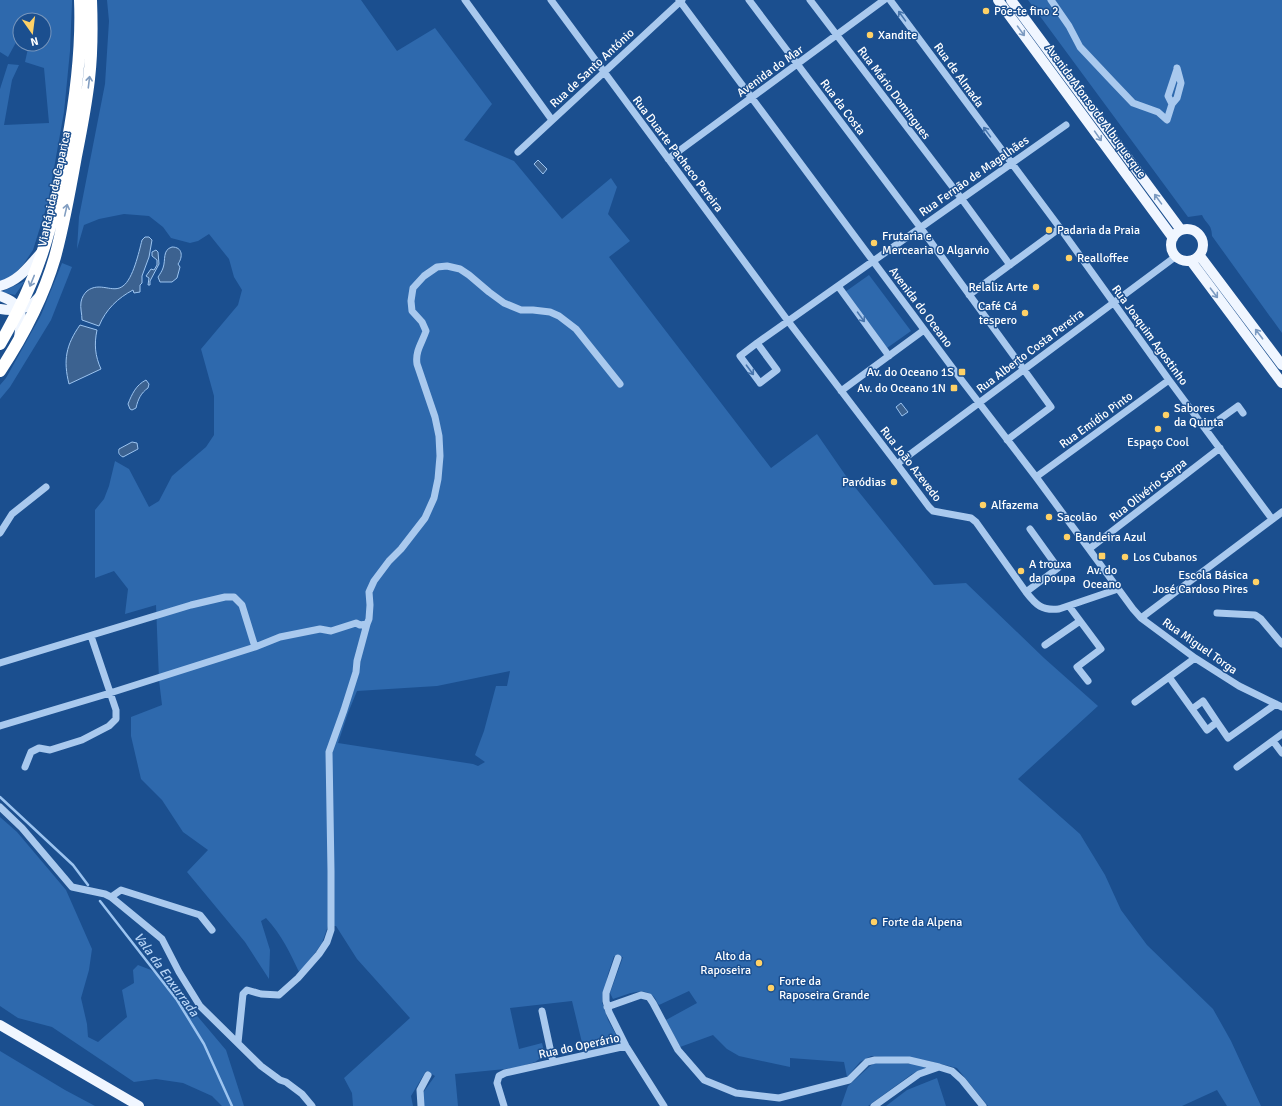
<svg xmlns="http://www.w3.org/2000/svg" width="1282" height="1106" viewBox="0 0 1282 1106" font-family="Signika,sans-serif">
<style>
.green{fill:#2e69ad;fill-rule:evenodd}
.water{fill:#3c6290;stroke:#9cc4f0}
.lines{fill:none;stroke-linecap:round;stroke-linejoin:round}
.stream{stroke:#9cc4f0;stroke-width:2.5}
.minor{stroke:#a9c9ee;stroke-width:7}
.major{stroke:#f0f6ff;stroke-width:10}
.highway{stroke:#fff;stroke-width:12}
.oneway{stroke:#4674ac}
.oneway2{stroke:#7b9ac1}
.oneway3{stroke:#829ec1}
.poi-dot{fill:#ffd166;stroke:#1b4f8f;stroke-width:1.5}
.labels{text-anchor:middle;stroke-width:3;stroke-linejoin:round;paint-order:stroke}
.poi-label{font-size:12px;fill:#fff;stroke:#1b4f8f;text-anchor:start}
.street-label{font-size:12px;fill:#fff;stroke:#1b4f8f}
.water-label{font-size:13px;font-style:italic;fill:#b5d3f5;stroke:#1b4f8f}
</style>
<rect width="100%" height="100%" fill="#1b4f8f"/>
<path class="green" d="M 0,0 L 72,0 L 72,2 L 70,51 L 64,112 L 48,202 L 33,250 L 23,265 L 9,279 L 0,281 L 0,89 L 8,64 L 19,65 L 12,80 L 4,125 L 49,123 L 44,68 L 25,62 L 29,44 L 44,44 L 44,20 L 20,20 L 20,35 L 8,57 L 0,52 Z
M 107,0 L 361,0 L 397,51 L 435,28 L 492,104 L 464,140 L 514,161 L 562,219 L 611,178 L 617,187 L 608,214 L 630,241 L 609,257 L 771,468 L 817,434 L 846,476 L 934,585 L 966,583 L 1044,658 L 1098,706 L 1018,779 L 1080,834 L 1105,875 L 1121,910 L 1147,945 L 1213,1009 L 1231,1041 L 1261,1106 L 1227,1106 L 1217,1090 L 1182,1106 L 988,1106 L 957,1068 L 925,1060 L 871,1056 L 860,1062 L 847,1077 L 844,1062 L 790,1058 L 790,1067 L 739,1056 L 727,1049 L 713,1035 L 680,1047 L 666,1020 L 697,1003 L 689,991 L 659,1005 C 657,1003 656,999 654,997 C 644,985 624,996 613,999 L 610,993 L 623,957 L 614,956 L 608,974 L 602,1002 L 608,1020 L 620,1042 L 584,1051 L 572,1001 L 510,1008 L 519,1049 L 542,1043 L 545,1055 L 535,1062 L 516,1068 L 455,1074 L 458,1106 L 424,1106 L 422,1094 L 435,1076 L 426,1071 L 411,1096 L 413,1106 L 353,1106 L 352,1093 L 344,1078 L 410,1018 L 357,959 L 336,926 L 328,926 L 322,943 L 300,974 C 290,953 282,935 266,918 L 261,921 L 270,950 L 269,979 L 245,942 L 187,872 L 208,850 L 183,832 L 162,800 L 141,779 L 131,736 L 131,717 L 162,705 L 159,680 L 156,605 L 125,614 L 128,589 L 114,571 L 95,578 L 95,510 L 104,499 L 109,486 L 115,461 L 129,469 L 149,507 L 159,501 L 172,476 L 206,447 L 214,435 L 214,396 L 201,349 L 238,305 L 242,290 L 234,277 L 229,259 L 209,234 L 198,241 L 190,243 L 171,238 L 163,227 L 149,216 L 124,214 L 99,219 L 84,225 L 77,249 L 79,217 L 105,84 L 109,21 ZM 510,671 L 507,686 L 496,686 L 484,731 L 475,755 L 485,762 L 478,766 L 473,764 L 338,743 L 348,713 L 357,691 L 437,686 Z
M 1028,0 L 1282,0 L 1282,333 L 1212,236 C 1212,224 1206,224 1202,215 L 1188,217 Z
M 62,263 L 72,267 L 51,320 L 10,387 L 0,399 L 0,385 L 6,378 L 41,315 Z
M 869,275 L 911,331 L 887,348 L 845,292 Z
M 25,281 L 15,295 L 1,292 Z
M 0,817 L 17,832 L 66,890 L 92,949 L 89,970 L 81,998 L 87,1024 L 88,1037 L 98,1042 L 127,1017 L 122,990 L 134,983 L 133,970 L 138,965 L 151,970 L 177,992 L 226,1050 L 244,1106 L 222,1106 L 212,1096 L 183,1083 L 156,1079 L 134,1082 L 52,1027 L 18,1018 L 0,1006 Z
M 0,1051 L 65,1090 L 95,1106 L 0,1106 Z
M 875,1063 C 891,1063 908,1062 924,1066 L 925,1068 L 912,1074 L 868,1106 L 841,1106 L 848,1086 L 870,1066 Z
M 937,1078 L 946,1106 L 886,1106 L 907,1090 Z"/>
<path class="water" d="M 538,160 L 547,169 L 543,174 L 534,164 Z
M 145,237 L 149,237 L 152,240 L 149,257 L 142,276 L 142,283 L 140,285 L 140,292 L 134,293 L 133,290 C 118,298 106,309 99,326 L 82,320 C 82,314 80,308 81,302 C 82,297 84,294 87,291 C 100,281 113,294 123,286 C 133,279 139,252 142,240 Z
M 172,247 C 183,247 183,257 178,264 L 180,267 L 177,278 L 172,282 L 160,282 L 158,277 C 160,274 162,271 163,268 C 166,260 162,250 172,247 Z
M 156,250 L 158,252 L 159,264 L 150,281 L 150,285 L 148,285 L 149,278 L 146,276 L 151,269 L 154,270 L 157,265 L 157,260 L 152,256 L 152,252 Z
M 80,325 L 97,330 C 94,344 95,356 101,369 L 69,384 C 63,360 66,345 80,325 Z
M 146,380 L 149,384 L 148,388 C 141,393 138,399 136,408 L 132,410 L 130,409 L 128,404 C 132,394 136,385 146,380 Z
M 901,403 L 908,412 L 902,416 L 896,407 Z
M 132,442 L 137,443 L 138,449 L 123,457 C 119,455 118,453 119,449 Z"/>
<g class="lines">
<path class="stream" d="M 0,797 L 73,865 L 88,885
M 100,901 L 177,1000 L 204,1044 L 232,1106"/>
<path class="minor" d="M 465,0 L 552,120
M 551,0 L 788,321 L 897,464 L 929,507 L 933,511 L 971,518 L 976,522 L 1026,592 C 1036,605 1042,611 1059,609 L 1118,589
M 679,0 L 963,382 L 1036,477 L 1133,609 L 1141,618 L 1195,658 L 1239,686 L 1282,707
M 749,0 L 920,227 L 1051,407 L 1007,440
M 810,0 L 961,198 L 1010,265
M 890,0 L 1060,228 L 1169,380 L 1272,519
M 1051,0 L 1069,26 L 1080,47 L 1112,81 L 1133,103 L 1158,112 L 1167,120 L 1172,104 L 1177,98 L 1181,83 L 1177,68
M 1172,104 L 1168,96 L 1177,69
M 518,152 L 682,0
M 668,159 L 884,0
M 838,286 L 889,356
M 969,295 L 1060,228
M 757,343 L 777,370 L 760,383 L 740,356 L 757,343 L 1066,125
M 841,391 L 924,330
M 1206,429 L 1238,406 L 1243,413
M 897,464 L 1175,257
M 1036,477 L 1169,380
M 0,533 L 12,514 L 46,487
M 1089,549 L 1220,448
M 1026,592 L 1058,568 L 1030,529
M 1069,606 L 1101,649 L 1077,667 L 1088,681
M 1217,613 L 1255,615 L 1261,619 L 1282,644
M 1141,618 L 1282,512
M 1045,645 L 1080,621
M 0,663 L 191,605 L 225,597 L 234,597 L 242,605 L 255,647
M 1169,677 L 1207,730 L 1217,722 L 1203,701 L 1192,709
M 1135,702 L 1195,658
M 1217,722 L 1228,738 L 1276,704
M 0,726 L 110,693 L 255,647 L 280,637 L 320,629 L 331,631 L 356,623 L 360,625 L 367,624 L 369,619 L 370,605 L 369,592 L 374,581 L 389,561 L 401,549 L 425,518 L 434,498 L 438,479 L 440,456 L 439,436 L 435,417 L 417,364 C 415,351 422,343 426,331 L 422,322 L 412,311 L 411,301 L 413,288 L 424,276 L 437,267 L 447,266 L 460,269 L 469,275 L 489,292 L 504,303 L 521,310 L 533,310 L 550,312 L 559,316 L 576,329 L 620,384
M 1273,741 L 1282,753
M 25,767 L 31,752 L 39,748 L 50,750 L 82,740 L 109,726 L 116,719 L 116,710 L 91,636
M 1237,767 L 1282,734
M 0,807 L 22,828 L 72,887 L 105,894 L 111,897 L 121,890 L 200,915 L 212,930
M 111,897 L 162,939 L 179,972 L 200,1006 L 261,1066 L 280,1080 L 286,1082 L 302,1094 L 312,1106
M 618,958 L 606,993 L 606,1001 L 609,1012 L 626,1046 L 664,1106
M 607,1007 L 641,995 L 649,997 L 653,1003 L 678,1050 L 704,1080 L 736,1093 L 779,1098 L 849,1080 L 867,1062 L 875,1060 L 909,1060 L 939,1067
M 542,1011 L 553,1062
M 238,1043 L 243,994 L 247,990 L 261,994 L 279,995 L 298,978 L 319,954 L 327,942 L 331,930 L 331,871 L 329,752 L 344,710 L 356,672 L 357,661 L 367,624
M 421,1106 L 420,1090 L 428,1075
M 504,1106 L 497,1083 L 499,1076 L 505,1073 L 626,1046
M 874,1106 L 919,1074 L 939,1067 L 952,1071 L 962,1080 L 983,1106"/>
<path class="major" d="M 998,0 L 1173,238
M 1011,0 L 1181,230
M1171 245a16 16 0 1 1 32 0a16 16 0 1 1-32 0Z
M 1200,256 L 1282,365
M 1191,261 L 1282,383
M 0,286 C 19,281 28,267 41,253
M 0,296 C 25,305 22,315 19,338
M 0,309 C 15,312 30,309 39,297
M 0,1025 L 139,1106"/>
<path class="highway" d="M 0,344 C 15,318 29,291 39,262 C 53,224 60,184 67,144 C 76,96 82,49 80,0
M 0,371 C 23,336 43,298 55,257 C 64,224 70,190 76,156 C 81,131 86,105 89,79 C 92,53 92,26 91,0"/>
</g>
<defs><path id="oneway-shaft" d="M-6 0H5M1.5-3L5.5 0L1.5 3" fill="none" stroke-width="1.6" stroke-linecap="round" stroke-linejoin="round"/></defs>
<g class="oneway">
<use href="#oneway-shaft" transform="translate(902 16) rotate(-126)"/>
<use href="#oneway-shaft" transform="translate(987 132) rotate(-126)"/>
<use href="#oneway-shaft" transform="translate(861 317) rotate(54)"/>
<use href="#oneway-shaft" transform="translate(750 370) rotate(53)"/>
</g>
<g class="oneway2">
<use href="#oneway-shaft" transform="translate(1021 31) rotate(54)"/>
<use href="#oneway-shaft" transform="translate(1098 136) rotate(55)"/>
<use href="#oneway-shaft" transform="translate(1158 199) rotate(-126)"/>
<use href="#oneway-shaft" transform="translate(1214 293) rotate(53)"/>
<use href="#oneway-shaft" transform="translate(1259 334) rotate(-127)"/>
</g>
<g class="oneway3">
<use href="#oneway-shaft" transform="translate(89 82) rotate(-83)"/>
<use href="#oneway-shaft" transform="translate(66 210) rotate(-77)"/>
<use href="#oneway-shaft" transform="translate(32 281) rotate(112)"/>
</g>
<g class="poi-dot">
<circle cx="986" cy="11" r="4"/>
<circle cx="870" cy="35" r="4"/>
<circle cx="1049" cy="230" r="4"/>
<circle cx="874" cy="243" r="4"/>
<circle cx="1069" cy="258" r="4"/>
<circle cx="1036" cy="287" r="4"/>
<circle cx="1025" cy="313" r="4"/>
<rect x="958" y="368" width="8" height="8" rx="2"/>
<rect x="950" y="384" width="8" height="8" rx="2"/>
<circle cx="1166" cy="415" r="4"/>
<circle cx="1158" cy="429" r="4"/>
<circle cx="894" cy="482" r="4"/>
<circle cx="983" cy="505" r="4"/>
<circle cx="1049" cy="517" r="4"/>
<circle cx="1067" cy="537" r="4"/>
<rect x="1098" y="552" width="8" height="8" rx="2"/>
<circle cx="1125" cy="557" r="4"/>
<circle cx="1021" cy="571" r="4"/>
<circle cx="1256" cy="582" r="4"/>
<circle cx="874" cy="922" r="4"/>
<circle cx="759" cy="963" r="4"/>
<circle cx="771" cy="988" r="4"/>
</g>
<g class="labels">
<g class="poi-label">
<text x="994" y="15">Põe-te fino 2</text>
<text x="878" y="39">Xandite</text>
<text x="1057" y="234">Padaria da Praia</text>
<text x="882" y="240">Frutaria e<tspan x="882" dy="14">Mercearia O Algarvio</tspan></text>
<text x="1077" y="262">Realloffee</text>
<text x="1028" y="291" text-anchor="end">Relaliz Arte</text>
<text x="1017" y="310" text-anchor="end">Café Cá<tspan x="1017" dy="14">tespero</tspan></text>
<text x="954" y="376" text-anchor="end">Av. do Oceano 1S</text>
<text x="946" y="392" text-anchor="end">Av. do Oceano 1N</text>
<text x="1174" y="412">Sabores<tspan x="1174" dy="14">da Quinta</tspan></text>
<text x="1158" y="446" text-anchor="middle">Espaço Cool</text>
<text x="886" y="486" text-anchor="end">Paródias</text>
<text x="991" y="509">Alfazema</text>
<text x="1057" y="521">Sacolão</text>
<text x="1075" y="541">Bandeira Azul</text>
<text x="1133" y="561">Los Cubanos</text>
<text x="1029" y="568">A trouxa<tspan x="1029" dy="14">da poupa</tspan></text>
<text x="1102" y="574" text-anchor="middle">Av. do<tspan x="1102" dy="14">Oceano</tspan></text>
<text x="1248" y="579" text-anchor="end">Escola Básica<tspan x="1248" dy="14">José Cardoso Pires</tspan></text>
<text x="882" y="926">Forte da Alpena</text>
<text x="751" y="960" text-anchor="end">Alto da<tspan x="751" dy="14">Raposeira</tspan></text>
<text x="779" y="985">Forte da<tspan x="779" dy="14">Raposeira Grande</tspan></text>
</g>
<g class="street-label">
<text transform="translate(592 68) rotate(-43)" y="4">Rua de Santo António</text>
<text transform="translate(770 71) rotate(-36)" y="4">Avenida do Mar</text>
<text transform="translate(959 75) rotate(54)" y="4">Rua de Almada</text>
<text transform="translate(894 93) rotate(53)" y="4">Rua Mário Domingues</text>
<text transform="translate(843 107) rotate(53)" y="4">Rua da Costa</text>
<text transform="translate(1096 111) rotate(54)" y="4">Avenida Afonso de Albuquerque</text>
<text transform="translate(678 154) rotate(53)" y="4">Rua Duarte Pacheco Pereira</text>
<text transform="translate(974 176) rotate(-35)" y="4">Rua Fernão de Magalhães</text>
<text transform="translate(54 189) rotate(-78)" y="4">Via Rápida da Caparica</text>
<text transform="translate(921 307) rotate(53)" y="4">Avenida do Oceano</text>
<text transform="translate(1150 335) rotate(54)" y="4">Rua Joaquim Agostinho</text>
<text transform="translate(1030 351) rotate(-37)" y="4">Rua Alberto Costa Pereira</text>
<text transform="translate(1096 420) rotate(-36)" y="4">Rua Emídio Pinto</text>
<text transform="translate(911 464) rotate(52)" y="4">Rua João Azevedo</text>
<text transform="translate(1148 490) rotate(-38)" y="4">Rua Olivério Serpa</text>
<text transform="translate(1200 646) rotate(35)" y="4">Rua Miguel Torga</text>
<text transform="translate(579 1046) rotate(-12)" y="4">Rua do Operário</text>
</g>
<g class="water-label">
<text transform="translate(167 974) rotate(54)" y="5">Vala da Enxurrada</text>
</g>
</g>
<g transform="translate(32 32) rotate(166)"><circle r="19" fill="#1b4f8f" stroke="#7695bc"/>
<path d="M0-3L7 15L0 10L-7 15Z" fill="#ffd166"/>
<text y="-6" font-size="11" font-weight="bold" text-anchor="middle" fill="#ffffff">N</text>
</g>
</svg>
